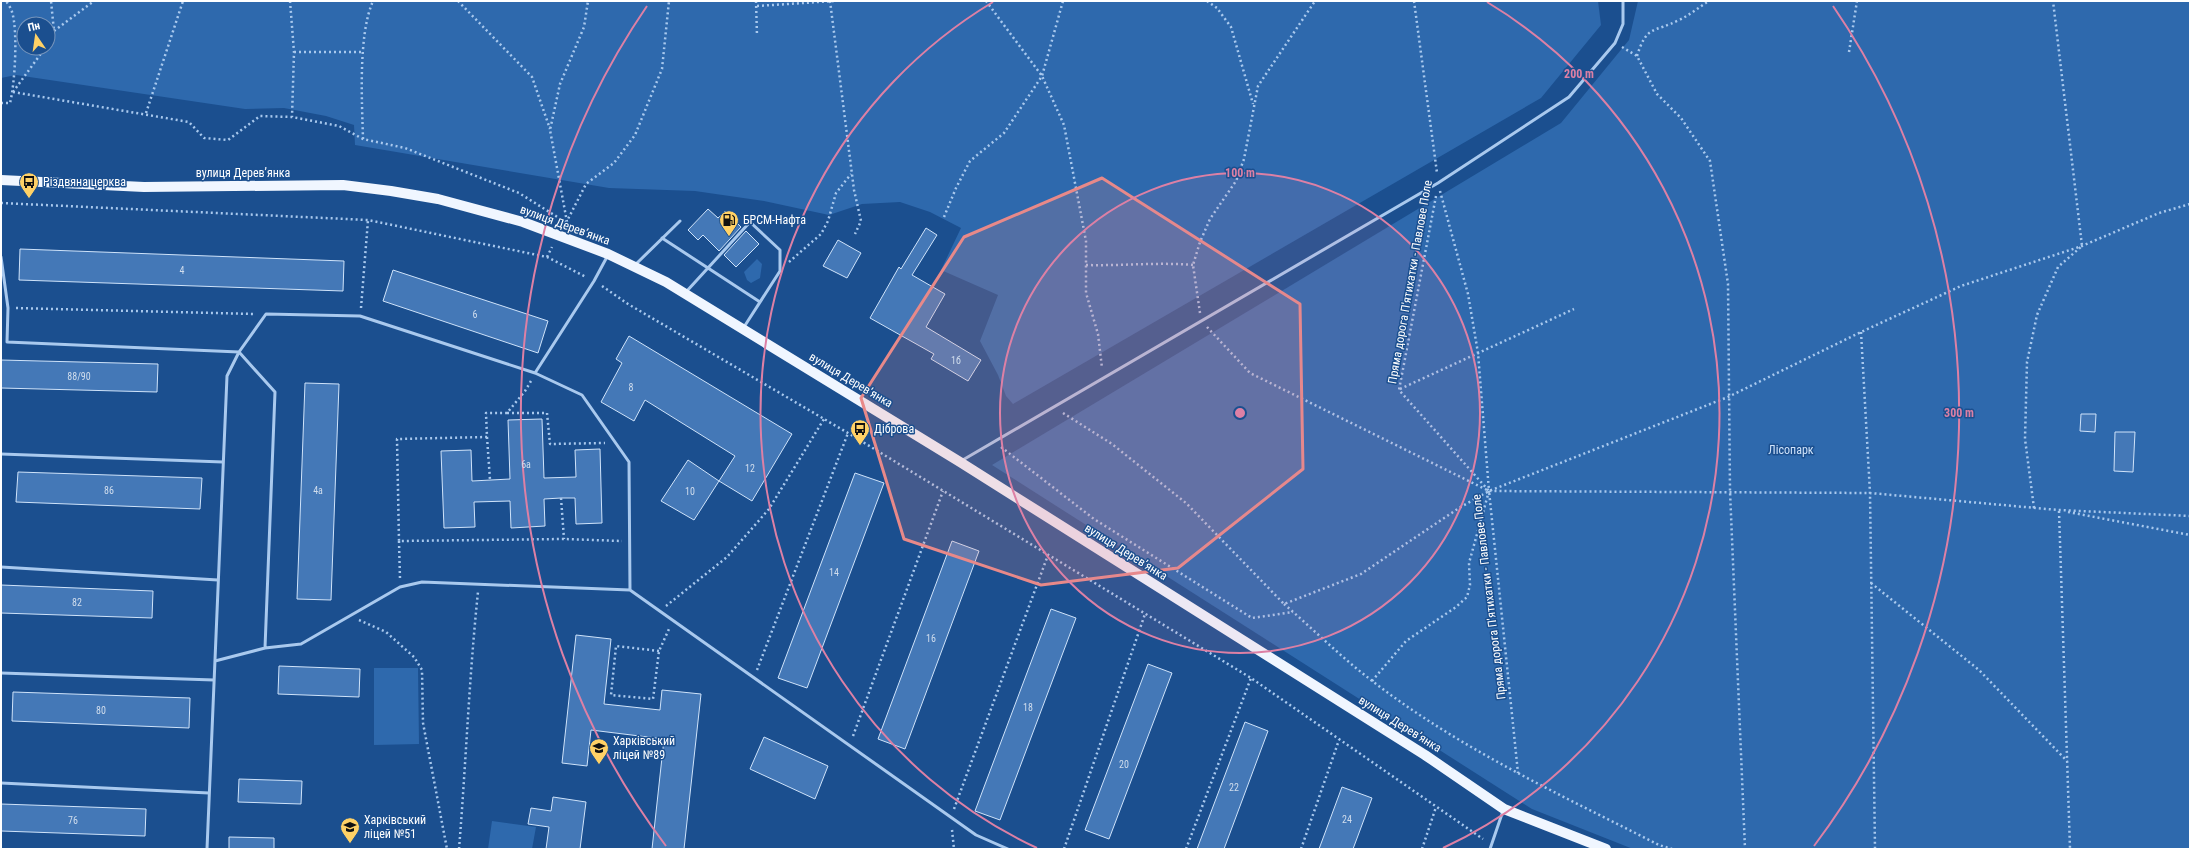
<svg xmlns="http://www.w3.org/2000/svg" width="2191" height="850" viewBox="0 0 2191 850" font-family="'Roboto Condensed',sans-serif">
<style>
.green{fill:#2e69ad;fill-rule:evenodd}
.building{fill:#4478b7;stroke:#cfe3fa}
.lines{fill:none;stroke-linecap:round;stroke-linejoin:round}
.path{stroke:#a9c9ee;stroke-width:2.5;stroke-dasharray:2 3;stroke-linecap:butt}
.service{stroke:#a9c9ee;stroke-width:3}
.primary{stroke:#f0f6ff;stroke-width:10}
.marked{fill:#e88989;fill-opacity:0.2;stroke:#e88989;stroke-width:3;stroke-linejoin:round}
.ring{fill:none;stroke:#dd80a5;stroke-width:2}
.labels{text-anchor:middle;stroke-width:3;stroke-linejoin:round;paint-order:stroke}
.number-label{font-size:10px;fill:#d0dded}
.street-label{font-size:12px;fill:#fff;stroke:#1b4f8f}
.poi-label{font-size:12px;fill:#fff;stroke:#1b4f8f;text-anchor:start}
.park-label{font-size:12px;fill:#cfe3fa;stroke:#1b4f8f}
.centre{fill:#dd80a5;stroke:#1b4f8f;stroke-width:2}
.ring-label{font-size:12px;text-anchor:middle;font-weight:bold;fill:#dd80a5;stroke:#1b4f8f;stroke-width:3;stroke-linejoin:round;paint-order:stroke}
</style>
<rect width="100%" height="100%" fill="#1b4f8f"/>
<path class="green" d="M 1,1 L 1598,1 L 1601,25 L 1541,98 L 1013,404 L 1006,396 L 998,375 L 980,341 L 998,295 L 941,270 L 961,228 L 930,212 L 900,202 L 862,204 L 829,215 L 764,201 L 695,191 L 609,188 L 355,145 L 354,125 L 326,116 L 284,108 L 245,109 L 16,75 L 1,78 ZM 24,24 L 48,24 L 48,48 L 24,48 Z
M 1638,1 L 2190,1 L 2190,849 L 1633,849 L 1532,809 L 992,465 L 1561,123 L 1629,40 Z
M 757,259 L 762,264 L 760,278 L 751,283 L 747,280 L 744,272 Z
M 374,668 L 418,668 L 419,744 L 374,745 Z
M 492,821 L 536,827 L 532,849 L 488,849 Z"/>
<path class="building" d="M 708,209 L 718,218 L 725,211 L 741,227 L 719,251 L 703,235 L 698,240 L 688,230 Z
M 926,228 L 937,235 L 912,275 L 945,294 L 926,327 L 981,360 L 968,381 L 931,359 L 934,354 L 870,318 L 899,267 L 901,269 Z
M 746,231 L 759,244 L 736,267 L 724,255 Z
M 838,240 L 861,253 L 847,278 L 823,266 Z
M 20,249 L 344,261 L 343,291 L 19,280 Z
M 393,270 L 548,321 L 538,353 L 383,301 Z
M 629,336 L 792,434 L 752,501 L 719,481 L 735,456 L 645,400 L 634,421 L 601,402 L 622,363 L 616,359 Z
M 1,360 L 158,364 L 157,392 L 1,388 Z
M 305,383 L 339,384 L 331,600 L 297,599 Z
M 2081,414 L 2096,414 L 2095,432 L 2080,431 Z
M 542,419 L 544,478 L 576,477 L 575,450 L 600,449 L 602,523 L 576,524 L 575,498 L 561,498 L 544,499 L 545,526 L 511,528 L 510,501 L 474,502 L 475,527 L 444,528 L 441,451 L 471,450 L 472,481 L 510,479 L 508,420 Z
M 2115,432 L 2135,432 L 2133,472 L 2114,471 Z
M 688,460 L 719,481 L 694,520 L 661,501 Z
M 18,472 L 202,478 L 200,509 L 16,502 Z
M 855,473 L 884,483 L 807,688 L 778,678 Z
M 952,541 L 979,551 L 905,749 L 878,739 Z
M 1,585 L 153,591 L 152,618 L 1,613 Z
M 1051,609 L 1076,618 L 1000,820 L 975,811 Z
M 576,635 L 611,639 L 604,704 L 660,710 L 662,690 L 701,694 L 684,849 L 652,849 L 664,739 L 591,730 L 587,766 L 562,763 Z
M 1148,664 L 1172,673 L 1109,839 L 1085,830 Z
M 279,666 L 360,669 L 359,697 L 278,694 Z
M 13,692 L 190,698 L 189,728 L 12,721 Z
M 1245,722 L 1268,731 L 1224,849 L 1197,849 Z
M 764,737 L 828,766 L 815,799 L 750,769 Z
M 239,779 L 302,781 L 301,804 L 238,802 Z
M 1342,787 L 1372,798 L 1353,849 L 1319,849 Z
M 553,797 L 586,802 L 580,849 L 546,849 L 549,827 L 528,824 L 531,808 L 551,811 Z
M 1,804 L 146,809 L 145,836 L 1,831 Z
M 229,837 L 274,838 L 274,849 L 229,849 Z"/>
<g class="lines">
<path class="path" d="M 290,1 L 294,52 L 292,117
M 458,1 L 532,77 L 550,129
M 756,1 L 757,36
M 830,1 L 854,190 L 861,221 L 855,234
M 986,1 L 1042,76 L 1064,125 L 1086,241 L 1086,293 L 1098,334 L 1102,368
M 1207,1 L 1217,8 L 1231,27 L 1253,104
M 1414,1 L 1437,173
M 757,6 L 834,1
M 54,31 L 94,1
M 48,42 L 54,31 L 51,1
M 1622,47 L 1637,56 L 1657,94 L 1681,118 L 1710,161 L 1728,284 L 1730,491 L 1745,849
M 294,52 L 364,52
M 1849,52 L 1857,1
M 1637,56 C 1647,24 1654,33 1679,20 C 1690,15 1699,7 1709,1
M 13,92 L 189,122 L 204,138 L 228,140 L 260,116 L 292,117 L 339,126 L 363,139 L 405,148 L 519,193 L 567,223
M 13,92 L 45,48
M 1,103 L 10,103 C 15,84 18,30 12,12 C 11,8 8,4 6,1
M 146,113 L 183,1
M 363,139 C 362,101 358,35 373,1
M 1436,196 L 1399,390 L 1489,491 L 1518,773
M 1,203 L 368,220 L 547,257 L 586,277
M 944,217 L 956,188 L 970,161 L 1004,133 L 1042,76 L 1063,1
M 567,222 L 550,130 L 560,84 L 584,27 L 588,1
M 566,223 L 586,184 L 614,163 L 635,135 L 662,69 L 669,1
M 547,257 L 552,247
M 789,262 L 821,234 L 828,221 L 836,193 L 851,174
M 1086,265 C 1122,266 1158,262 1193,265
M 602,286 L 628,304 L 848,433 L 1251,678 L 1483,839
M 16,308 L 255,314
M 361,308 L 368,220
M 1200,313 L 1193,265 L 1200,242 L 1210,219 L 1236,181 L 1244,159 L 1258,86 L 1315,1
M 1207,327 L 1250,373 L 1489,491 L 1870,493 L 2058,510 L 2190,516
M 1861,332 L 1870,493 L 1875,849
M 531,381 L 525,391 L 507,413 L 486,413 L 487,437 L 397,439 L 399,541 L 564,539 L 622,541
M 1400,389 L 1574,309
M 507,413 L 547,413 L 550,444 L 605,443
M 1063,413 L 1112,444 L 1186,503 L 1284,604 L 1361,574 L 1459,508 L 1489,491 L 1728,397 L 1861,332 L 1961,286 L 2082,246 L 2159,213 L 2190,204
M 487,437 L 490,480
M 1001,447 L 1094,519 L 1252,618 L 1293,612
M 561,498 L 564,539
M 2034,508 L 2025,439 L 2027,362 L 2037,315 L 2058,267 L 2082,246 L 2053,1
M 2059,511 L 2070,849
M 2068,512 L 2190,535
M 399,541 L 400,579
M 1871,583 L 1979,670 L 2067,761
M 1284,604 C 1313,629 1341,657 1371,680 C 1458,748 1561,795 1659,845 L 1672,849
M 666,606 L 727,557 L 769,509 L 824,419
M 359,620 L 386,632 L 414,657 L 422,670 L 423,723 L 447,849
M 659,651 L 616,646 L 611,695 L 653,699 L 659,651 L 669,629
M 757,670 L 848,433
M 1372,681 L 1406,641 L 1456,607 L 1467,597 L 1470,585 L 1469,563 L 1489,491 L 1478,353 L 1468,294 L 1440,191
M 853,736 L 943,491
M 954,809 L 1048,555
M 952,830 L 954,849
M 459,849 C 466,763 469,678 478,592
M 1064,849 L 1145,614
M 1186,849 L 1251,678
M 1301,849 L 1339,740
M 1422,849 L 1436,807"/>
<path class="service" d="M 662,238 L 760,302
M 1,257 L 8,308 L 7,342 L 239,352 L 275,392 L 265,648
M 635,265 L 680,221
M 686,292 L 750,222 L 780,250 L 780,271 L 744,327
M 535,373 L 594,281 L 608,255
M 1,454 L 223,462
M 961,461 L 1438,183 L 1569,97 L 1615,43 L 1623,24 L 1623,1
M 1,567 L 218,580
M 215,661 L 265,648 L 301,644 L 400,587 L 422,582 L 630,590 L 976,835 L 1008,849
M 1,673 L 214,680
M 1,783 L 209,793
M 207,849 L 227,376 L 239,352 L 266,314 L 360,316 L 535,373 L 582,395 L 629,462 L 630,590
M 1490,849 L 1503,811"/>
<path class="primary" d="M 1,180 L 144,187 L 343,185 L 391,191 L 438,199 L 523,222 L 608,254 L 666,282 L 960,462 L 1425,755 L 1504,809 L 1606,849"/>
</g>
<path class="marked" d="M 1102,178 L 1300,304 L 1303,469 L 1178,568 L 1041,585 L 904,539 L 861,398 L 964,237 Z"/>
<circle cx="1240" cy="413" r="240" fill="#dd80a5" fill-opacity=".12"/>
<g class="ring">
<circle cx="1240" cy="413" r="240"/>
<path d="M1037 848A480 480 0 0 1 993 2M1487 2A480 480 0 0 1 1443 848"/>
<path d="M666 846A719 719 0 0 1 647 6M1833 6A719 719 0 0 1 1814 846"/>
</g>
<defs>
<symbol id="bus-pin" viewBox="-11 -11 22 30"><path d="M0 17L-7.5 6A9.5 9.5 0 1 1 7.5 6Z" fill="#ffd166" stroke="#1b4f8f"/><path d="M-5-6H5V4H4V6H2V4H-2V6H-4V4H-5ZM-3.5-4V0h7V-4ZM-3.5 1.2v1.5H-2V1.2ZM2 1.2v1.5H3.5V1.2Z" fill="#111"/></symbol>
<symbol id="fuel-pin" viewBox="-11 -11 22 30"><path d="M0 17L-7.5 6A9.5 9.5 0 1 1 7.5 6Z" fill="#ffd166" stroke="#1b4f8f"/><path d="M-5.5-6h7V0h2V4h1.3V-2.5L3-4.5l.8-.8L6-3V5H2.5V1h-1V6h-7ZM-4.2-4.7v3.2H.2V-4.7Z" fill="#111"/></symbol>
<symbol id="school-pin" viewBox="-11 -11 22 30"><path d="M0 17L-7.5 6A9.5 9.5 0 1 1 7.5 6Z" fill="#ffd166" stroke="#1b4f8f"/><path d="M0-5L7-2L0 1L-7-2ZM-4 1L0 2.5L4 1V4Q0 6-4 4Z" fill="#111"/></symbol>
</defs>
<g fill-rule="evenodd">
<use href="#bus-pin" x="18" y="171" width="22" height="30"/>
<use href="#fuel-pin" x="718" y="209" width="22" height="30"/>
<use href="#bus-pin" x="849" y="418" width="22" height="30"/>
<use href="#school-pin" x="588" y="737" width="22" height="30"/>
<use href="#school-pin" x="339" y="816" width="22" height="30"/>
</g>
<g class="labels">
<g class="number-label">
<text x="182" y="274">4</text>
<text x="475" y="318">6</text>
<text x="956" y="364">1б</text>
<text x="79" y="380">88/90</text>
<text x="631" y="391">8</text>
<text x="526" y="468">6а</text>
<text x="750" y="472">12</text>
<text x="109" y="494">86</text>
<text x="318" y="494">4а</text>
<text x="690" y="495">10</text>
<text x="834" y="576">14</text>
<text x="77" y="606">82</text>
<text x="931" y="642">16</text>
<text x="1028" y="711">18</text>
<text x="101" y="714">80</text>
<text x="1124" y="768">20</text>
<text x="1234" y="791">22</text>
<text x="1347" y="823">24</text>
<text x="73" y="824">76</text>
</g>
<g class="street-label">
<text x="243" y="177">вулиця Дерев’янка</text>
<text transform="translate(565 225) rotate(20)" y="4">вулиця Дерев’янка</text>
<text transform="translate(1410 282) rotate(-80)" y="4">Пряма дорога П'ятихатки - Павлове Поле</text>
<text transform="translate(851 380) rotate(31)" y="4">вулиця Дерев’янка</text>
<text transform="translate(1126 552) rotate(32)" y="4">вулиця Дерев’янка</text>
<text transform="translate(1489 597) rotate(-97)" y="4">Пряма дорога П'ятихатки - Павлове Поле</text>
<text transform="translate(1400 724) rotate(32)" y="4">вулиця Дерев’янка</text>
</g>
<g class="poi-label">
<text x="43" y="186">Різдвяна церква</text>
<text x="743" y="224">БРСМ-Нафта</text>
<text x="874" y="433">Діброва</text>
<text x="613" y="745">Харківський<tspan x="613" dy="14">ліцей №89</tspan></text>
<text x="364" y="824">Харківський<tspan x="364" dy="14">ліцей №51</tspan></text>
</g>
<g class="park-label">
<text x="1791" y="454">Лісопарк</text>
</g>
</g>
<circle cx="1240" cy="413" r="6" class="centre"/>
<g class="ring-label">
<text x="1579" y="78">200 m</text>
<text x="1240" y="177">100 m</text>
<text x="1959" y="417">300 m</text>
</g>
<rect width="2191" height="850" fill="none" stroke="#ffffff" stroke-width="4"/>
<g transform="translate(36 36) rotate(347)"><circle r="19" fill="#1b4f8f" stroke="#7695bc"/>
<path d="M0-3L7 15L0 10L-7 15Z" fill="#ffd166"/>
<text y="-6" font-size="11" font-weight="bold" text-anchor="middle" fill="#ffffff">Пн</text>
</g>
</svg>
